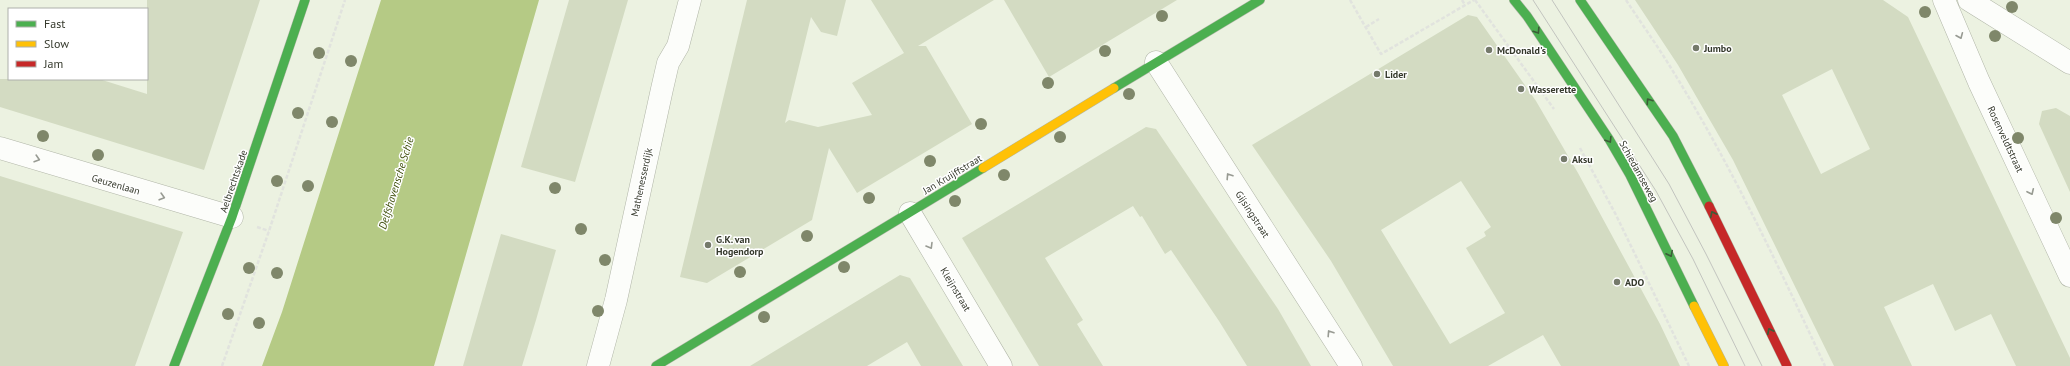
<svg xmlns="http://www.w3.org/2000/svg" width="2070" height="366" font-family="'PT Sans',sans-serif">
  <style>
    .water { fill: #b5ca85 }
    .building { fill: #d3dbc2; fill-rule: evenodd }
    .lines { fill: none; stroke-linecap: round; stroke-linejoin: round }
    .street-casing { stroke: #b1b6a8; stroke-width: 23 }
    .fast-casing { stroke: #b1b6a8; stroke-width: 10 }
    .slow-casing { stroke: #b1b6a8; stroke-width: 10 }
    .jam-casing { stroke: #b1b6a8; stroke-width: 10 }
    .path { stroke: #e1e3de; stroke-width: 2.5; stroke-dasharray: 4 2; stroke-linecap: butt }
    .street { stroke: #fcfdfa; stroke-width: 22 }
    .fast { stroke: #4caf50; stroke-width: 9 }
    .slow { stroke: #ffc107; stroke-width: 9 }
    .jam { stroke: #c62828; stroke-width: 9 }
    .tram { stroke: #c2c4bf; stroke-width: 1 }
    .tree { fill: #7f876a }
    .oneway { stroke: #3c5c37 }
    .oneway2 { stroke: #989b93 }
    .poi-dot { fill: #757a6b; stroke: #fff; stroke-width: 1.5 }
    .labels { text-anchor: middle; stroke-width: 3; stroke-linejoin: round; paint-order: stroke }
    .poi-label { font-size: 10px; font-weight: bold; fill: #35392c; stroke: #fff; text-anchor: start }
    .street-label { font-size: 10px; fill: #35392c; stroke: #fff }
    .water-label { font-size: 11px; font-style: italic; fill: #3e4e0a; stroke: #fff }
  </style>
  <rect width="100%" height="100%" fill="#ecf2e1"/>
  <path class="water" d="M381,0H539L434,366H262L282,312Z"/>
  <path class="building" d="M147,0H260L204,170L0,107V79H99L147,94Z
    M569,0H628L575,182L521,167Z
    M747,0H846L837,36L821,32L811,17L785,123L789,120L818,127L872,115L852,83L904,53L871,0H994L918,46H926L972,124L857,193L829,148L812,220L707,283L680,277Z
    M1004,0H1177L1049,77Z
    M1635,0H1883L1908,17L2070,358V366H2016L1991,314L1955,331L1933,284L1884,307L1912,366H1834L1733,160L1678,65ZM1832,69L1870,149L1821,174L1782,95Z
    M1468,15L1477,17L1536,101L1578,173L1660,324L1680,366H1561L1543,335L1488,366H1393L1331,261L1252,145ZM1461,181L1491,227L1484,232L1486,236L1466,248L1505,313L1450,344L1381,230Z
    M2056,108L2070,116V192L2039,124L2042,111Z
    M1146,127L1156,129L1278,309L1311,366H1247L1219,321L1171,250L1165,254L1142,216L1140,217L1133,206L1045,258L1083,320L1077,324L1103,366H1039L962,238Z
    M0,176L183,232L135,366H0Z
    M501,234L556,250L536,320L522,366H463Z
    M900,275L910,278L963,366H921L907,342L867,366H750Z"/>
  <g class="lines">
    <defs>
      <path id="street" d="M1944,0L1979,82L2070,276
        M1969,0L2070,63
        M1156,62L1351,366
        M0,148L232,217
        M910,213L1001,366
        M598,366L616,300L662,89L668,63L678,46L690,0"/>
      <path id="fast" d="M1514,0L1527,16L1609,139L1630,175L1694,306
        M1580,0L1673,136L1709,206
        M1114,88L1260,0
        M174,366L232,217L305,0
        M656,366L983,168"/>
      <path id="slow" d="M983,168L1114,88
        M1694,306L1724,366"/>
      <path id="jam" d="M1709,206L1787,366"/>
    </defs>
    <use href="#street" class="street-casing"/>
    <use href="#fast" class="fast-casing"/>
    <use href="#slow" class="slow-casing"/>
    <use href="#jam" class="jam-casing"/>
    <path class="path" d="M1350,0L1381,54L1474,0
      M1462,0L1465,5
      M1475,0L1554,109
      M1626,0C1641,23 1657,45 1671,68C1730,163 1778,265 1825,366
      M1366,27L1379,19
      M1580,148L1616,215L1689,366
      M257,227L269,231
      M222,366L269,231L345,0"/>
    <use href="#street" class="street"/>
    <use href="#fast" class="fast"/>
    <use href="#slow" class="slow"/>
    <use href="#jam" class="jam"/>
    <path class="tram" d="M1533,0L1656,191L1693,259L1745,366
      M1552,0L1669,184L1706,254L1762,366"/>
  </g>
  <g class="tree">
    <circle cx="2012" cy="7" r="6"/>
    <circle cx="1925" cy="12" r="6"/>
    <circle cx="1162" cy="16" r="6"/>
    <circle cx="1995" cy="36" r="6"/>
    <circle cx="1105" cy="51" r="6"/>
    <circle cx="319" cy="53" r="6"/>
    <circle cx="351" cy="61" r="6"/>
    <circle cx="1048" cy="83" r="6"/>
    <circle cx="1129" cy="94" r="6"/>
    <circle cx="298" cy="113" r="6"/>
    <circle cx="332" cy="122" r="6"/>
    <circle cx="981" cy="124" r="6"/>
    <circle cx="43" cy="136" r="6"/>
    <circle cx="1060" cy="137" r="6"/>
    <circle cx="2018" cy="138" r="6"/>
    <circle cx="98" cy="155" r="6"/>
    <circle cx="930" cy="161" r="6"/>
    <circle cx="1004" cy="175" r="6"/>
    <circle cx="277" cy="181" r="6"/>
    <circle cx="308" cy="186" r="6"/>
    <circle cx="555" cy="188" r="6"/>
    <circle cx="869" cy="198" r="6"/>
    <circle cx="955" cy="201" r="6"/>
    <circle cx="2056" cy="218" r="6"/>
    <circle cx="581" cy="229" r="6"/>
    <circle cx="807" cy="236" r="6"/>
    <circle cx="605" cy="260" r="6"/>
    <circle cx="844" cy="267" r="6"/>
    <circle cx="249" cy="268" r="6"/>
    <circle cx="740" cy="272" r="6"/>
    <circle cx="277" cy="273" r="6"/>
    <circle cx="598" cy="311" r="6"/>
    <circle cx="228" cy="314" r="6"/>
    <circle cx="764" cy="317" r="6"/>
    <circle cx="259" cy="323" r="6"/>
  </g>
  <defs><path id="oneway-chevron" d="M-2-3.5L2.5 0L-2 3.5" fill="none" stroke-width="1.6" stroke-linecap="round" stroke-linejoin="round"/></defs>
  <g class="oneway">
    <use href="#oneway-chevron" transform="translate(1537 31) rotate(57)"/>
    <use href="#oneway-chevron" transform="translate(1649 101) rotate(-124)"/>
    <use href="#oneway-chevron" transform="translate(1609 140) rotate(58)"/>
    <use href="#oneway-chevron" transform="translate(1713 214) rotate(-116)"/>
    <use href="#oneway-chevron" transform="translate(1670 254) rotate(63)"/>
    <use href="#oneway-chevron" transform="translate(1770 331) rotate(-116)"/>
  </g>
  <g class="oneway2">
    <use href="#oneway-chevron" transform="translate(1960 36) rotate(67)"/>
    <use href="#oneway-chevron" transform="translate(37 159) rotate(17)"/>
    <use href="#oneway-chevron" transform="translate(1229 176) rotate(-123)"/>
    <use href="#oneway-chevron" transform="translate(2031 192) rotate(65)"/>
    <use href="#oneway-chevron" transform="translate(162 197) rotate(16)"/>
    <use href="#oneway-chevron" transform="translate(930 246) rotate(59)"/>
    <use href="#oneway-chevron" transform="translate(1330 333) rotate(-123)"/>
  </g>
  <g class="poi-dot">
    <circle cx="1696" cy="48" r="4"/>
    <circle cx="1489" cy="50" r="4"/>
    <circle cx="1377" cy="74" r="4"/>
    <circle cx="1521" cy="89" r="4"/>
    <circle cx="1564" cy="159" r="4"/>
    <circle cx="708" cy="245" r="4"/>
    <circle cx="1617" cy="282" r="4"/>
  </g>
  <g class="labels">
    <g class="poi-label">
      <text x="1704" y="52">Jumbo</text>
      <text x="1497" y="54">McDonald's</text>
      <text x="1385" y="78">Lider</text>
      <text x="1529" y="93">Wasserette</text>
      <text x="1572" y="163">Aksu</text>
      <text x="716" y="243">G.K. van<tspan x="716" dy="12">Hogendorp</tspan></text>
      <text x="1625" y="286">ADO</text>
    </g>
    <g class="street-label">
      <text transform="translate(2006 139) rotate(65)" y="4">Rosenveldtstraat</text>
      <text transform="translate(1639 171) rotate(61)" y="4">Schiedamseweg</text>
      <text transform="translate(952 174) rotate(-31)" y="4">Jan Kruijffstraat</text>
      <text transform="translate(233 181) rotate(-71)" y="4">Aelbrechtskade</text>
      <text transform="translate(641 182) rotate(-78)" y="4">Mathenesserdijk</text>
      <text transform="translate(116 184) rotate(16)" y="4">Geuzenlaan</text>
      <text transform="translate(1253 214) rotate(57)" y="4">Gijsingstraat</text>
      <text transform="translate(956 289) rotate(59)" y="4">Kleijnstraat</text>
    </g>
    <g class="water-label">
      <text transform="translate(396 183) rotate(-73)" y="4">Delfshavensche Schie</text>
    </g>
  </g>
  <rect x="8" y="8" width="140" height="72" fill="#ffffff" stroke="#aeb0ab"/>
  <rect x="16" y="21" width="20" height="6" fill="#4caf50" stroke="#aeb0ab"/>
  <text x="44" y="28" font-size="12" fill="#35392c">Fast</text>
  <rect x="16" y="41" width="20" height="6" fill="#ffc107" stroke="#aeb0ab"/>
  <text x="44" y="48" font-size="12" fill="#35392c">Slow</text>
  <rect x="16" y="61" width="20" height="6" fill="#c62828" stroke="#aeb0ab"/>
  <text x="44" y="68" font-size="12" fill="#35392c">Jam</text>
</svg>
